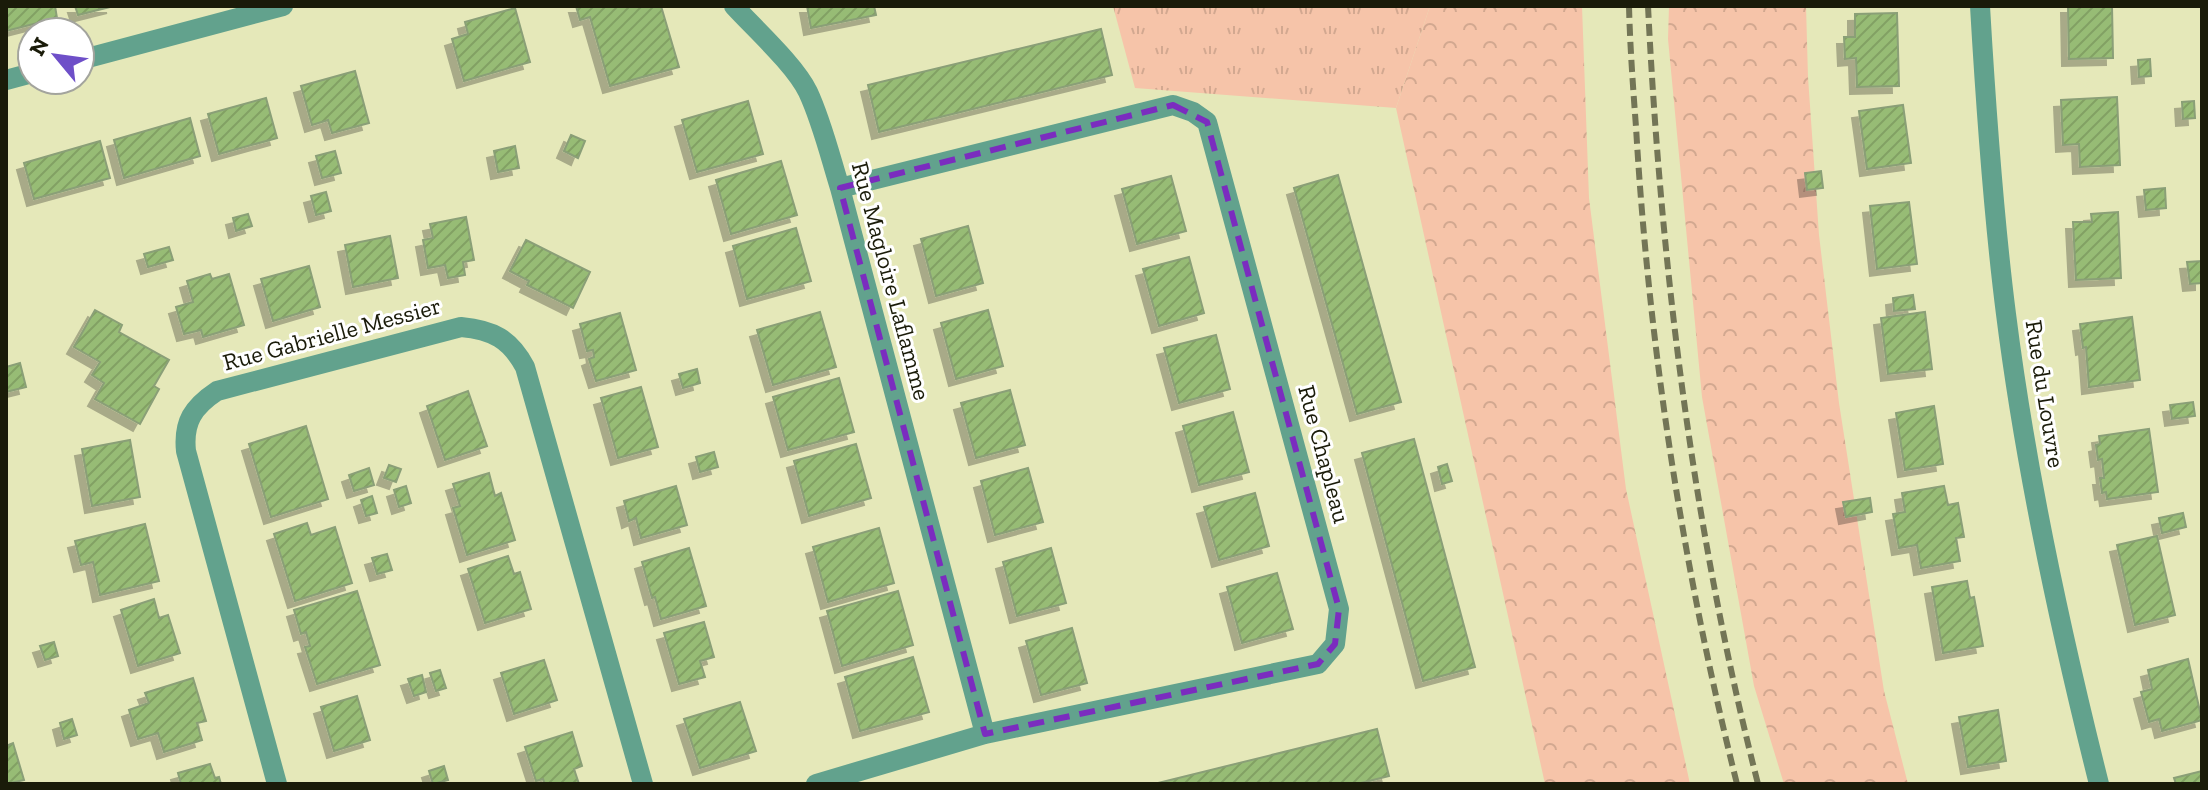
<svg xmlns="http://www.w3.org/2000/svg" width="2208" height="790" font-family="'Zilla Slab',serif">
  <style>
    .forest { fill: url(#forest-crowns) }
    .park { fill: url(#park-tufts) }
    .building { fill: url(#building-hatch); stroke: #8a9f77; stroke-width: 2; filter: url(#shadow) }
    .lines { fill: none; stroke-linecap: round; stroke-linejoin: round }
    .minor { stroke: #62a28d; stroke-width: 20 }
    .rail { stroke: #737556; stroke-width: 6; stroke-dasharray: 12 6; stroke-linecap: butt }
    .marked { fill: none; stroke: #7b2cbf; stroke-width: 6; stroke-dasharray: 16 10; stroke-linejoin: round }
    .labels { text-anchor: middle; stroke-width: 6; stroke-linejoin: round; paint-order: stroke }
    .street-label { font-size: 24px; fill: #1a1b09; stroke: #fff }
  </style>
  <defs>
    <pattern id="forest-crowns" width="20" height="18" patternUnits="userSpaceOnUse" patternTransform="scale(2)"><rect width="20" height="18" fill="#f6c4a9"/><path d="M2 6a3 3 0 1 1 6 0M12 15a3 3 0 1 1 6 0" fill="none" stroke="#d2a890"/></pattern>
    <pattern id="park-tufts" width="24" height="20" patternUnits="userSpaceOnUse" patternTransform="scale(2)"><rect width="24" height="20" fill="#f6c4a9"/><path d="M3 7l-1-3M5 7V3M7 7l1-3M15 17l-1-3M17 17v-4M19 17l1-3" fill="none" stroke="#d2a890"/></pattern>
    <pattern id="building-hatch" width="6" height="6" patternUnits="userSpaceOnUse" patternTransform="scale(2)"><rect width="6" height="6" fill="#97bc75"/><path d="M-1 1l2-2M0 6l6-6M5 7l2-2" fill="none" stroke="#82a164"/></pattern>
    <filter id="shadow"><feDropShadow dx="-7" dy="7" stdDeviation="0" flood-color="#0004"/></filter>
  </defs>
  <rect width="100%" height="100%" fill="#e5e8b9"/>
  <path class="forest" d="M1430,6H1582L1589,198L1626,489L1690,784H1545L1396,108Z
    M1669,6H1806L1808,77L1819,235L1839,403L1884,691L1908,784H1784L1754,686L1702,397L1668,39Z"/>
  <path class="park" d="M1113,6H1430L1396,108L1135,88Z"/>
  <path class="building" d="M6,6H55L57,18L6,31Z
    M75,6H114L78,15Z
    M576,6H661L679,67L610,86L590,17L580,20Z
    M807,6H874L876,15L811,28Z
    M2068,6H2112L2113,58L2069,59Z
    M515,8L530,62L464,81L452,39L468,34L465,22Z
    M1897,13L1899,86L1857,87L1856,58L1845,59L1844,37H1855V14Z
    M1101,29L1112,75L879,132L868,85Z
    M2150,59L2151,76L2139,77L2138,60Z
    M355,71L369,123L332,133L328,120L312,125L301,86Z
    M2117,97L2120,165L2080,167L2079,144L2063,145L2061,100Z
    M266,98L277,138L219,154L208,114Z
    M748,101L763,154L697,172L682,120Z
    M2194,101L2195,118L2183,119L2182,102Z
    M1903,105L1911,163L1867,169L1859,111Z
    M190,118L200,156L124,178L114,140Z
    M571,135L585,141L578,158L564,151Z
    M100,141L110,178L34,199L24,163Z
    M515,146L519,168L498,172L494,151Z
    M335,151L341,173L322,178L316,156Z
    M781,161L797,215L731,234L716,180Z
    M1821,171L1823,188L1807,190L1805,173Z
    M1338,175L1401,402L1357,414L1294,188Z
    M1171,176L1186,231L1137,244L1122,189Z
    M2165,188L2166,208L2146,210L2144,190Z
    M326,192L331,211L316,215L311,196Z
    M1909,202L1917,264L1877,269L1870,206Z
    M2118,212L2121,278L2076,280L2073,222H2092L2091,214Z
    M248,214L252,226L236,231L233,218Z
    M466,217L474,260L463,262L465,275L448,278L445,265L428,268L423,240L433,238L430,224Z
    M968,226L983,283L936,296L921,239Z
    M796,228L811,281L747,299L733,246Z
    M390,236L398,278L353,287L345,245Z
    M526,240L590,272L573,308L527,285L529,281L510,271Z
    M169,247L173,260L148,267L144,254Z
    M1189,257L1204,313L1159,326L1143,269Z
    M2202,261V283L2190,284L2187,262Z
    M309,266L320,307L273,321L261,279Z
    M210,274L212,279L229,274L244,325L203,337L201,330L184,334L176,307L193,302L187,281Z
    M1913,295L1915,309L1894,311L1893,298Z
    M95,310L122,325L119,332L169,360L154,386L159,389L140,424L95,399L104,383L92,375L100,362L74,347Z
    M988,310L1003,366L956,379L941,323Z
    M820,312L836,367L773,385L757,330Z
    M1925,312L1932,369L1888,374L1881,318Z
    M620,313L636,370L596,381L589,359L594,357L593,350L587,351L580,324Z
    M2132,317L2140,380L2089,387L2086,347L2083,348L2080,324Z
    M1216,335L1230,389L1179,403L1164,348Z
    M20,363L26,387L6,392V367Z
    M697,369L700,383L683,388L679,374Z
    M839,378L854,432L788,450L773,397Z
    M641,387L658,447L618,458L601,398Z
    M1010,390L1025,445L976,458L961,403Z
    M468,391L487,446L445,460L427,406Z
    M2193,402L2195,416L2172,419L2170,405Z
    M1934,406L1943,464L1905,470L1896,413Z
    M1233,412L1249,472L1199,485L1183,426Z
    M306,426L328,499L271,517L249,444Z
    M2149,429L2158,492L2107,499L2106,492L2102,493L2100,478H2104L2102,459L2098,460L2096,445L2100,444L2099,436Z
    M1414,439L1475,667L1423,681L1362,453Z
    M130,440L140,497L92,506L82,449Z
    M856,444L871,498L809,516L794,461Z
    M714,452L718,467L700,472L696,457Z
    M1447,464L1452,481L1442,484L1438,467Z
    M389,465L401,469L396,482L384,478Z
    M369,468L374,485L354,491L349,475Z
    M1028,468L1043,522L995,535L981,481Z
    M489,473L495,496L501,493L515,540L467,555L453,508L460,506L453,484Z
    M406,486L411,503L399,507L394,490Z
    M676,486L687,525L641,538L636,518L629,521L624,501Z
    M1944,486L1948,505L1958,503L1964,537L1956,538L1960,561L1921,568L1917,545L1899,548L1893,514L1905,512L1902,493Z
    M1255,493L1269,546L1219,560L1204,507Z
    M372,496L377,513L366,516L361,500Z
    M1870,498L1872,512L1846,517L1843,502Z
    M2183,513L2186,527L2162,533L2159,518Z
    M307,523L311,535L335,527L352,583L295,601L274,534Z
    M145,524L159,581L100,595L93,562L81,565L75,541Z
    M879,528L894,583L828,602L813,547Z
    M2157,536L2175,615L2135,625L2117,545Z
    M689,548L706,606L661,619L655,597L652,598L642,562Z
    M1051,548L1066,603L1017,616L1003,562Z
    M387,554L392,570L377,574L372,558Z
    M508,556L514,574L520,572L531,609L485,623L468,569Z
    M1277,573L1293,629L1242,643L1227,587Z
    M1967,581L1970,598L1974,597L1983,646L1943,653L1932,587Z
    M357,591L380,665L317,684L305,647L310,646L306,632L301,634L294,610Z
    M898,591L913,645L842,666L827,611Z
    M154,599L159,618L168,615L180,653L138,666L121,610Z
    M704,622L714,657L700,661L705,677L679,684L664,633Z
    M1072,628L1087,683L1041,695L1026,641Z
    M54,642L58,656L45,660L40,646Z
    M913,657L929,712L860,731L845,677Z
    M2188,659L2202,720L2162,731L2159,719L2149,722L2141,692L2152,689L2148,670Z
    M544,660L557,700L514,714L501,673Z
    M440,670L446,688L436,691L430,673Z
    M422,675L426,692L414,696L408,679Z
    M193,678L206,721L197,723L202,740L164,752L158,733L138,739L129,710L149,703L145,693Z
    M357,696L370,740L334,751L321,707Z
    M740,702L756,751L700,768L684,719Z
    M1998,710L2006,761L1968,767L1959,717Z
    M72,719L77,735L64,739L60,723Z
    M1377,729L1389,776L1357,784H1154Z
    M572,732L582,766L574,769L579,784H545L543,779L536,781L525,747Z
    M13,743L24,780L6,784V746Z
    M210,764L215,778L219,777L221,784H181L178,773Z
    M444,766L448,780L433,784L429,771Z
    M2202,771V784H2176L2174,778Z"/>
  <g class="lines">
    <path class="minor" d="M734,6C755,29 795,65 808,92C822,122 830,156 840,188L985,734
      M1980,6C1986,109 1993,212 2006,314C2026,473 2060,629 2099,784
      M80,60L283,6
      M6,80L32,73
      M277,784L186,451C183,422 193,407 217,391L461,327C493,330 510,339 525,367L643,784
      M816,784L985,734L1318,664L1335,644L1339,609L1207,122L1193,112L1173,105L840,188"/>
    <path class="rail" d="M1629,6C1630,46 1633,87 1636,127C1649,348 1683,569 1737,784
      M1648,6C1661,267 1693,530 1758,784"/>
  </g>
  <path class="marked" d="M1173,105L1207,122L1339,609L1335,644L1318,664L985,734L840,188Z"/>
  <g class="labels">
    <g class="street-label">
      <text transform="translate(891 281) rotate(75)" y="8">Rue Magloire Laflamme</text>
      <text transform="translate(332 334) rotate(-15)" y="8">Rue Gabrielle Messier</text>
      <text transform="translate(2045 394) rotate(81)" y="8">Rue du Louvre</text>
      <text transform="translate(1324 454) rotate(75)" y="8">Rue Chapleau</text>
    </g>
  </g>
  <rect width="2208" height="790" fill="none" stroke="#1a1b09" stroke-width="16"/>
  <g transform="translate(56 56) rotate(299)"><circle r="38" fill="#ffffff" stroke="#a3a49d" stroke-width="2"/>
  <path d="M0-6L14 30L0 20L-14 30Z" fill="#6e4fc8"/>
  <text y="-12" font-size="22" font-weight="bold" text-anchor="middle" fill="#1a1b09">N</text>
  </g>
</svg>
